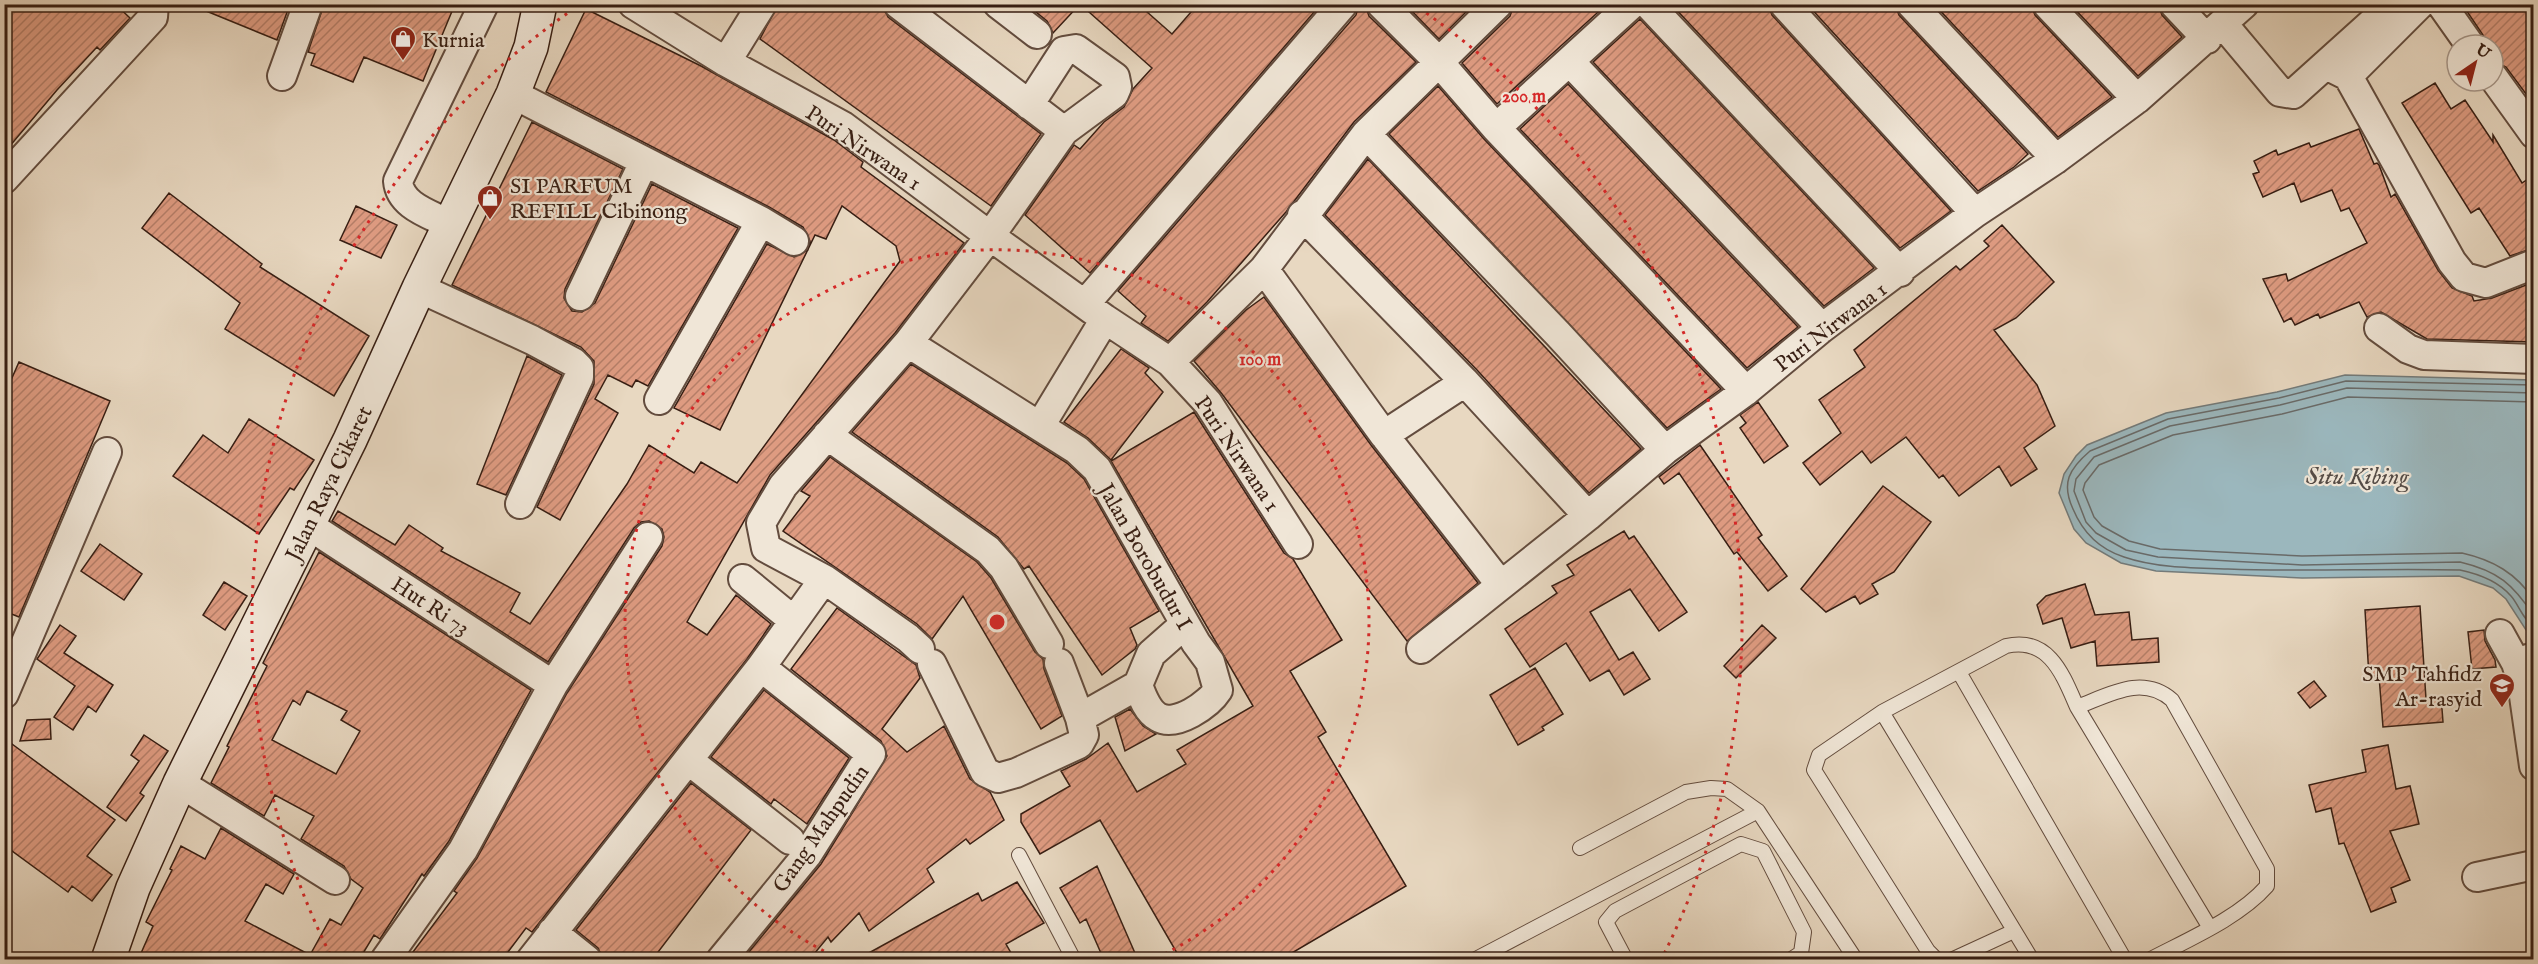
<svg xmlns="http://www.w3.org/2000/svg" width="2538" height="964" font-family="'IM FELL English',serif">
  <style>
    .water { fill: #9bb7bd; stroke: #737a79; stroke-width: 1.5 }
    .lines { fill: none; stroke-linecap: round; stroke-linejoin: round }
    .shore { stroke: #696a68; stroke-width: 1.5 }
    .building { fill: url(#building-hatch); stroke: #371e13; stroke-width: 1.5; fill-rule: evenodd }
    .lane-casing { stroke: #634c3e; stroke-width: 16 }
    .street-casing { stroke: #634c3e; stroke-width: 32 }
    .secondary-casing { stroke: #371e13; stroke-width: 36 }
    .lane { stroke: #f0e6d7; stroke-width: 14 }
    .street { stroke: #f0e6d7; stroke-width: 28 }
    .secondary { stroke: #f0e6d7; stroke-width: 33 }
    .ring { fill: none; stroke: #d62828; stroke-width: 3; stroke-dasharray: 3 6 }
    .labels { text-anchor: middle; stroke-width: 4.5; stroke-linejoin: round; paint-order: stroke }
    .poi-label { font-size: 22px; fill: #371e13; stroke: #f0e6d7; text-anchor: start }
    .street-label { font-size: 22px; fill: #371e13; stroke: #f0e6d7 }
    .water-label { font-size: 24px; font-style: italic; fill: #554c46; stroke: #f0e6d7 }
    .centre { fill: #d62828; stroke: #f0e6d7; stroke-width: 3 }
    .ring-label { font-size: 18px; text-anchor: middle; font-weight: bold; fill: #d62828; stroke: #f0e6d7; stroke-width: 4.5; stroke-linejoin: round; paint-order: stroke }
  </style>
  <defs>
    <pattern id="building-hatch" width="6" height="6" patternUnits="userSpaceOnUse" patternTransform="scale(1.5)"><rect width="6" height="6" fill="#de9b81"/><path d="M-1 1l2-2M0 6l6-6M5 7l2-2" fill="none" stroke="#b57e68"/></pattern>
  </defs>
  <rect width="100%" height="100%" fill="#e8d8c1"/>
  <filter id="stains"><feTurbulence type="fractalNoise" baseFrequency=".00333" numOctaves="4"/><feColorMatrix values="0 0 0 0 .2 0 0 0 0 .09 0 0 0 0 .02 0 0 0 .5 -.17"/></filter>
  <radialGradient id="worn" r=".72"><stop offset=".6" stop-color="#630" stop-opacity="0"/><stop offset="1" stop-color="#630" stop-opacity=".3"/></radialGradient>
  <path class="water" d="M2345,375L2533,380V633L2526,630L2506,599L2493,588L2459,576L2302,578L2156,571L2121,563L2086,543L2074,529L2059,493L2064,474L2076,456L2087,445L2166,413L2277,392Z"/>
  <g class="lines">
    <path class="shore" d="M2534,385L2346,381L2279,398L2168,419L2090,451C2069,469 2061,483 2073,509C2083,533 2099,549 2124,557C2156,568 2194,568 2228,569C2305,572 2383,568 2460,570C2479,574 2498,581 2511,596C2519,605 2523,620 2534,626
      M2534,393L2347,388L2280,405L2170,426L2094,457L2076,479L2074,491L2086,522L2096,533L2126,550L2158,557L2302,565L2460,562C2498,571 2513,584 2534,616
      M2534,402L2348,397L2282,414L2173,435L2099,465L2085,483L2083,490L2094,517L2102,526L2129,541L2160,549L2302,556L2462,553C2493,560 2516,573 2534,600"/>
  </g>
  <path class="building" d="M4,4H115L130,18L100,50L97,47L57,90L4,153Z
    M189,4H290L277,40Z
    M324,4H455L423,81L364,57L353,82L311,65L315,54L308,52Z
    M778,4H882L888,17L1041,134L991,206L760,39Z
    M1026,4H1080L1053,33L1047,21Z
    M1080,4H1138L1172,34L1198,4H1321L1090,273L1025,215L1074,145L1080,149L1104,122L1124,107L1133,89L1152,68Z
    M1359,4H1365L1369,16L1416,62L1354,122L1286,212L1207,302L1168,341L1141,323L1146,316L1118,291L1356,15Z
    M1405,4H1474L1439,39Z
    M1514,4H1607L1497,104L1462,63L1510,16Z
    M1671,4H1768L1772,15L1951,211L1900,248Z
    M1807,4H1895L1899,15L2028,154L2014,167L1978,191Z
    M1934,4H2031L2035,15L2112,97L2058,137Z
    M2070,4H2158L2162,15L2182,37L2138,76Z
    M2462,4H2534V94L2529,98L2506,67L2493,61V45H2486L2483,35Z
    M586,9L701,66L834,140L863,162L861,167L964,243L895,333L770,475L687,622L707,635L736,595L771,624L747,659L532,932L526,928L502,960H407L457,893L454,891L477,858L567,693L662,546L664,537L662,529L649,521L641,522L634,528L548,662L332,521L338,511L395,545L409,525L443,548L441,551L520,593L510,612L530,624L627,484L649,445L694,473L701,462L737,483L900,261L896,246L842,206L826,239L815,235L720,430L674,408L767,244L794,257L808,250L810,241L803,227L769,207L546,92Z
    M1640,19L1874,268L1824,306L1593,62Z
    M2435,83L2451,109L2465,100L2493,142V135L2522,183L2534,175V248L2510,256L2479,208L2471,213L2402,103Z
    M1568,84L1798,327L1747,368L1520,129Z
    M1438,86L1484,139L1721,389L1667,428L1389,134Z
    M532,122L623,169L565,289L564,298L572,311L582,312L595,303L652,184L738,228L648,386L636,380L632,387L608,375L595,399L618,413L560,520L537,507L594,384V361L581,347L452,285Z
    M2359,129L2374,164L2377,163L2379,165L2391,197L2395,194L2438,270L2452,288L2472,296L2474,301L2492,298L2534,282V342L2427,339L2381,312L2367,317L2359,302L2320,318L2318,314L2295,325L2291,318L2284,322L2263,279L2286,274L2288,281L2367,243L2349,208L2341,211L2332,190L2301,202L2294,183L2263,197L2253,174L2259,172L2254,161L2276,150L2278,155L2309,143L2311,147Z
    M1368,159L1641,449L1589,493L1477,370L1325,215Z
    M169,193L262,264L260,267L369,336L334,396L225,329L240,303L142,228Z
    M356,206L397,225L381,258L340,240Z
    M2002,225L2054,282L2016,318L1994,330L2037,385L2055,426L2024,448L2037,469L2011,486L1999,466L1959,496L1943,475L1939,478L1906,437L1871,463L1862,451L1820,485L1803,463L1841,433L1819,400L1865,367L1854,350L1956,266L1960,270L1989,246L1984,241Z
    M1264,297L1371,445L1478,583L1407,641L1222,394L1194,361L1246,310Z
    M1121,349L1149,368L1145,373L1163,392L1111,460L1088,438L1064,422Z
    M527,356L562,375L506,495L477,484Z
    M19,362L110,401L19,617L4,611V539L12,521L4,517V396Z
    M911,364L1067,463L1084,479L1159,611L1130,628L1137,645L1135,649L1102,675L1029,566L1024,569L998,537L852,432Z
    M1758,402L1788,446L1764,463L1740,428L1746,423L1740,415Z
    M1194,412L1284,553L1293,559L1342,640L1290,671L1326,732L1318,737L1406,886L1280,960H1181L1100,820L1040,854L1021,822V814L1070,786L1061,771L1086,759L1108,743L1137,792L1186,764L1177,750L1253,706L1111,461Z
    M249,419L314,460L294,490L290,488L259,534L173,476L203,435L228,453Z
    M1700,445L1762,535L1758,538L1787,576L1768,591L1737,552L1734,554L1679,473L1664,484L1659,477Z
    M830,457L977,562L991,578L1035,652L1043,659L1044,669L1062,716L1041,729L963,596L932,639L917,624L783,531L810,496L801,491Z
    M1883,486L1931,522L1894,572L1872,584L1878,594L1860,604L1855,596L1826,612L1801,589Z
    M1624,531L1629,539L1634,536L1687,612L1659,631L1630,589L1590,612L1619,660L1633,652L1650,679L1624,695L1609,670L1590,681L1566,643L1530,667L1505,629L1557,593L1552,586L1574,575L1567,565Z
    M100,544L142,574L124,600L81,571Z
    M319,552L531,690L449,841L424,876L422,874L380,939L374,935L359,960H138L153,926L146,922L172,870L170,869L181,846L205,859L221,828L294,874L283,894L266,884L245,921L310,955L330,919L341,925L363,888L351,879L344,866L301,839L314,816L275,795L264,816L211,783L229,747L227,746L267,666L263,663ZM307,691L347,711L341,720L360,731L336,774L272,740L293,700L300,705Z
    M224,582L247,596L225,630L203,615Z
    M2085,584L2095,615L2129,612L2132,640L2158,638L2159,662L2097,666L2095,641L2071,648L2062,618L2043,624L2037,605L2046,596Z
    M2420,606L2426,699L2441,696L2443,722L2383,727L2379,676L2369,677L2365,610Z
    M837,608L916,665L920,678L882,729L907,752L944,726L970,779L990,792L1004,820L970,844L966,839L927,869L934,882L869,931L859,913L831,942L828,937L809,960H746L744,958L821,864L887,756L881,741L791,669Z
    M60,625L76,636L64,653L113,685L96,712L88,706L73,730L54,717L75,686L37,659Z
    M1762,625L1776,638L1736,678L1724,666Z
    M2484,630L2485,641L2495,660L2496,667L2472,669L2468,632Z
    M1535,668L1563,714L1542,727L1544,730L1518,745L1490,695Z
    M2314,681L2326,696L2310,708L2298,693Z
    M764,690L849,758L807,824L774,799L771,804L711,757Z
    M1130,709L1143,726L1156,734L1125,751L1115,717Z
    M50,719L51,739L20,741L27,720Z
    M144,735L168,751L140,793L144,796L126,821L107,807L139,761L131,755Z
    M12,744L115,820L87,856L112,875L92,901L72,886L68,892L4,845V754Z
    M2388,745L2396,789L2410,786L2419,824L2390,831L2410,880L2391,888L2396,902L2371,912L2344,843L2339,844L2331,808L2316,812L2309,785L2366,772L2362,750Z
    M691,783L751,830L652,960H603L598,948L576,930Z
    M1097,866L1138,960H1104L1086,919L1080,923L1060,888Z
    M1017,882L1044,923L1006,944L1015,960H856L978,893L982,901Z"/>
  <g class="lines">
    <defs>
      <path id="lane" d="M1959,672L2125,960
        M2077,707C2109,695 2142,674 2172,700L2267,869V886C2239,918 2187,940 2149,960
        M1882,712L2032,960
        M1580,848L1686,792L1711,788L1727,789L1758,811L1856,960
        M1019,855L1074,960
        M1474,960L1758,811
        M1626,960L1606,922L1615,911L1741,844L1763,851L1804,932L1801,953L1790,960
        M1937,960L1928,951L1814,770L1819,755L1882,712L2006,646C2049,636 2063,675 2077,707L2210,928
        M1951,960L2014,931"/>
      <path id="street" d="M633,4L726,62L843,126L990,236L1105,319L1170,362L1208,403L1298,544
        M998,4L1037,34
        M1381,4L1438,61L1496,128L1746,391
        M1648,4L1900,272
        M1784,4L1975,213
        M1911,4L2056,159
        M2047,4L2137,99
        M2174,4L2207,39
        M2441,4L2470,45
        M2223,24L2280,92L2293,94L2393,4
        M726,62L762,4
        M1571,63L1822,328
        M2330,67L2348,76L2420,4
        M282,76L308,4
        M2348,76L2452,262L2464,277L2486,283L2534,264
        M2493,77L2534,134
        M513,94L761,221L794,241
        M1029,105L1064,51L1076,49L1115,77L1117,87L1114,94L1064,131
        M1496,128L1632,4
        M1366,134L1558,334L1665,450
        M4,179L153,17L154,4
        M1302,215L1465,382L1588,516
        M449,224C430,214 400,206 398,181L484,4
        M1264,269L1384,435L1500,584
        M419,288L532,340L573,362L579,368V377L520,504
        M580,296L644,162
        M1085,304L1343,4
        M2379,328L2408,349L2424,355L2534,359
        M908,343L1077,450L1097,469L1196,643L1210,662L1218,690C1209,704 1176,728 1158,717C1147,711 1142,696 1138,685
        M1170,362L1264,269L1366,134L1498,4
        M659,400L761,221
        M1040,426L1105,319
        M827,435L988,550L1004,568L1049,644
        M1384,435L1465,382
        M308,525L553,685
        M743,579L793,620
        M824,579L908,638L920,649
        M2500,634L2516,663L2534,657
        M1421,649L1588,516L1665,450L1746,391L1822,328L1975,213L2056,159L2137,99L2244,4
        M2516,663L2522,682L2534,766
        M932,664L985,772L998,778L1016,773L1079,744L1084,735L1080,718L1059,663
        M1138,685L1151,654L1185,624
        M4,694L107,452
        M1080,718L1138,685
        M688,760L790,840
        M180,783L335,880
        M2477,877L2534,865
        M552,932L587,960
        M385,960L463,850L553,685L648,537
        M531,960L761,667L824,579L766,548L761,523L783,486L908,343L990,236L1064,131L898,4
        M721,960L807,855L871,754L761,667"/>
      <path id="secondary" d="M108,960L133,888L180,783L350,440L419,288L513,94L531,47L540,4"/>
    </defs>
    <use href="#lane" class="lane-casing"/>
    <use href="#street" class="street-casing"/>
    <use href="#secondary" class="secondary-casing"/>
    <use href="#lane" class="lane"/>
    <use href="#street" class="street"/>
    <use href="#secondary" class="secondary"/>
  </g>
  <g class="ring">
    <path d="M840 959A372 372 0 1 1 1154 959"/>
    <path d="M330 954A745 745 0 0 1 575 8M1419 8A745 745 0 0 1 1664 954"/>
  </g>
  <defs>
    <symbol id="shop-pin" viewBox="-11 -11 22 30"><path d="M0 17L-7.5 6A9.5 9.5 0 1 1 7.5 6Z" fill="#8f2418" stroke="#f0e6d7"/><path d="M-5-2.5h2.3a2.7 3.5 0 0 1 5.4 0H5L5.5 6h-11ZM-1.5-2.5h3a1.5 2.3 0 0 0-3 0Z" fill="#fff"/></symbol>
    <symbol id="school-pin" viewBox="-11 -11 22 30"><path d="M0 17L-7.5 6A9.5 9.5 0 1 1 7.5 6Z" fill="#8f2418" stroke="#f0e6d7"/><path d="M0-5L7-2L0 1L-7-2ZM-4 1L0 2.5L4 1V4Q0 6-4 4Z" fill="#fff"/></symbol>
  </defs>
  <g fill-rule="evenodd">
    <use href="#shop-pin" x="388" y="24" width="30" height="40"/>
    <use href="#shop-pin" x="475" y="183" width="30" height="40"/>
    <use href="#school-pin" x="2487" y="671" width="30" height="40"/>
  </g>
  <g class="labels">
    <g class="poi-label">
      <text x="422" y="47">Kurnia</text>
      <text x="510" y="193">SI PARFUM<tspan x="510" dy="25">REFILL Cibinong</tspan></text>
      <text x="2482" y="681" text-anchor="end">SMP Tahfidz<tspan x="2482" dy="25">Ar-rasyid</tspan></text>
    </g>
    <g class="street-label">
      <text transform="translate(864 147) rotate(34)" y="8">Puri Nirwana 1</text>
      <text transform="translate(1830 326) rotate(-37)" y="8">Puri Nirwana 1</text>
      <text transform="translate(1238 453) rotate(56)" y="8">Puri Nirwana 1</text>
      <text transform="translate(328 483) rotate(-64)" y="8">Jalan Raya Cikaret</text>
      <text transform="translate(1146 556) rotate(60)" y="8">Jalan Borobudur I</text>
      <text transform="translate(431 605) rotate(33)" y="8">Hut Ri 73</text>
      <text transform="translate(820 828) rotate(-55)" y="8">Gang Mahpudin</text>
    </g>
    <g class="water-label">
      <text x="2357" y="484">Situ Kibing</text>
    </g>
  </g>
  <circle cx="997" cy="622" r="9" class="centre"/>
  <g class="ring-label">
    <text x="1524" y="102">200 m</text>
    <text x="1260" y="365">100 m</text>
  </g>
  <rect width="2538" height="964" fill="none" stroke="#e8d8c1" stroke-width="24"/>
  <rect x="6" y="6" width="2526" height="952" fill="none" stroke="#371e13" stroke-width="3"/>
  <rect x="12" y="12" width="2514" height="940" fill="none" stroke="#371e13" stroke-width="1.5"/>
  <g transform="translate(2475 63) rotate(35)"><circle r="28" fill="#f0e6d7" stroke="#a69689" stroke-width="1.5"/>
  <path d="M0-4.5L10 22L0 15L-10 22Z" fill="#8f2418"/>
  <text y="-9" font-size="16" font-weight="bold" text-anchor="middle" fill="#371e13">U</text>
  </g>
  <rect width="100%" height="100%" filter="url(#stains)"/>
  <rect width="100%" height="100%" fill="url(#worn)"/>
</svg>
